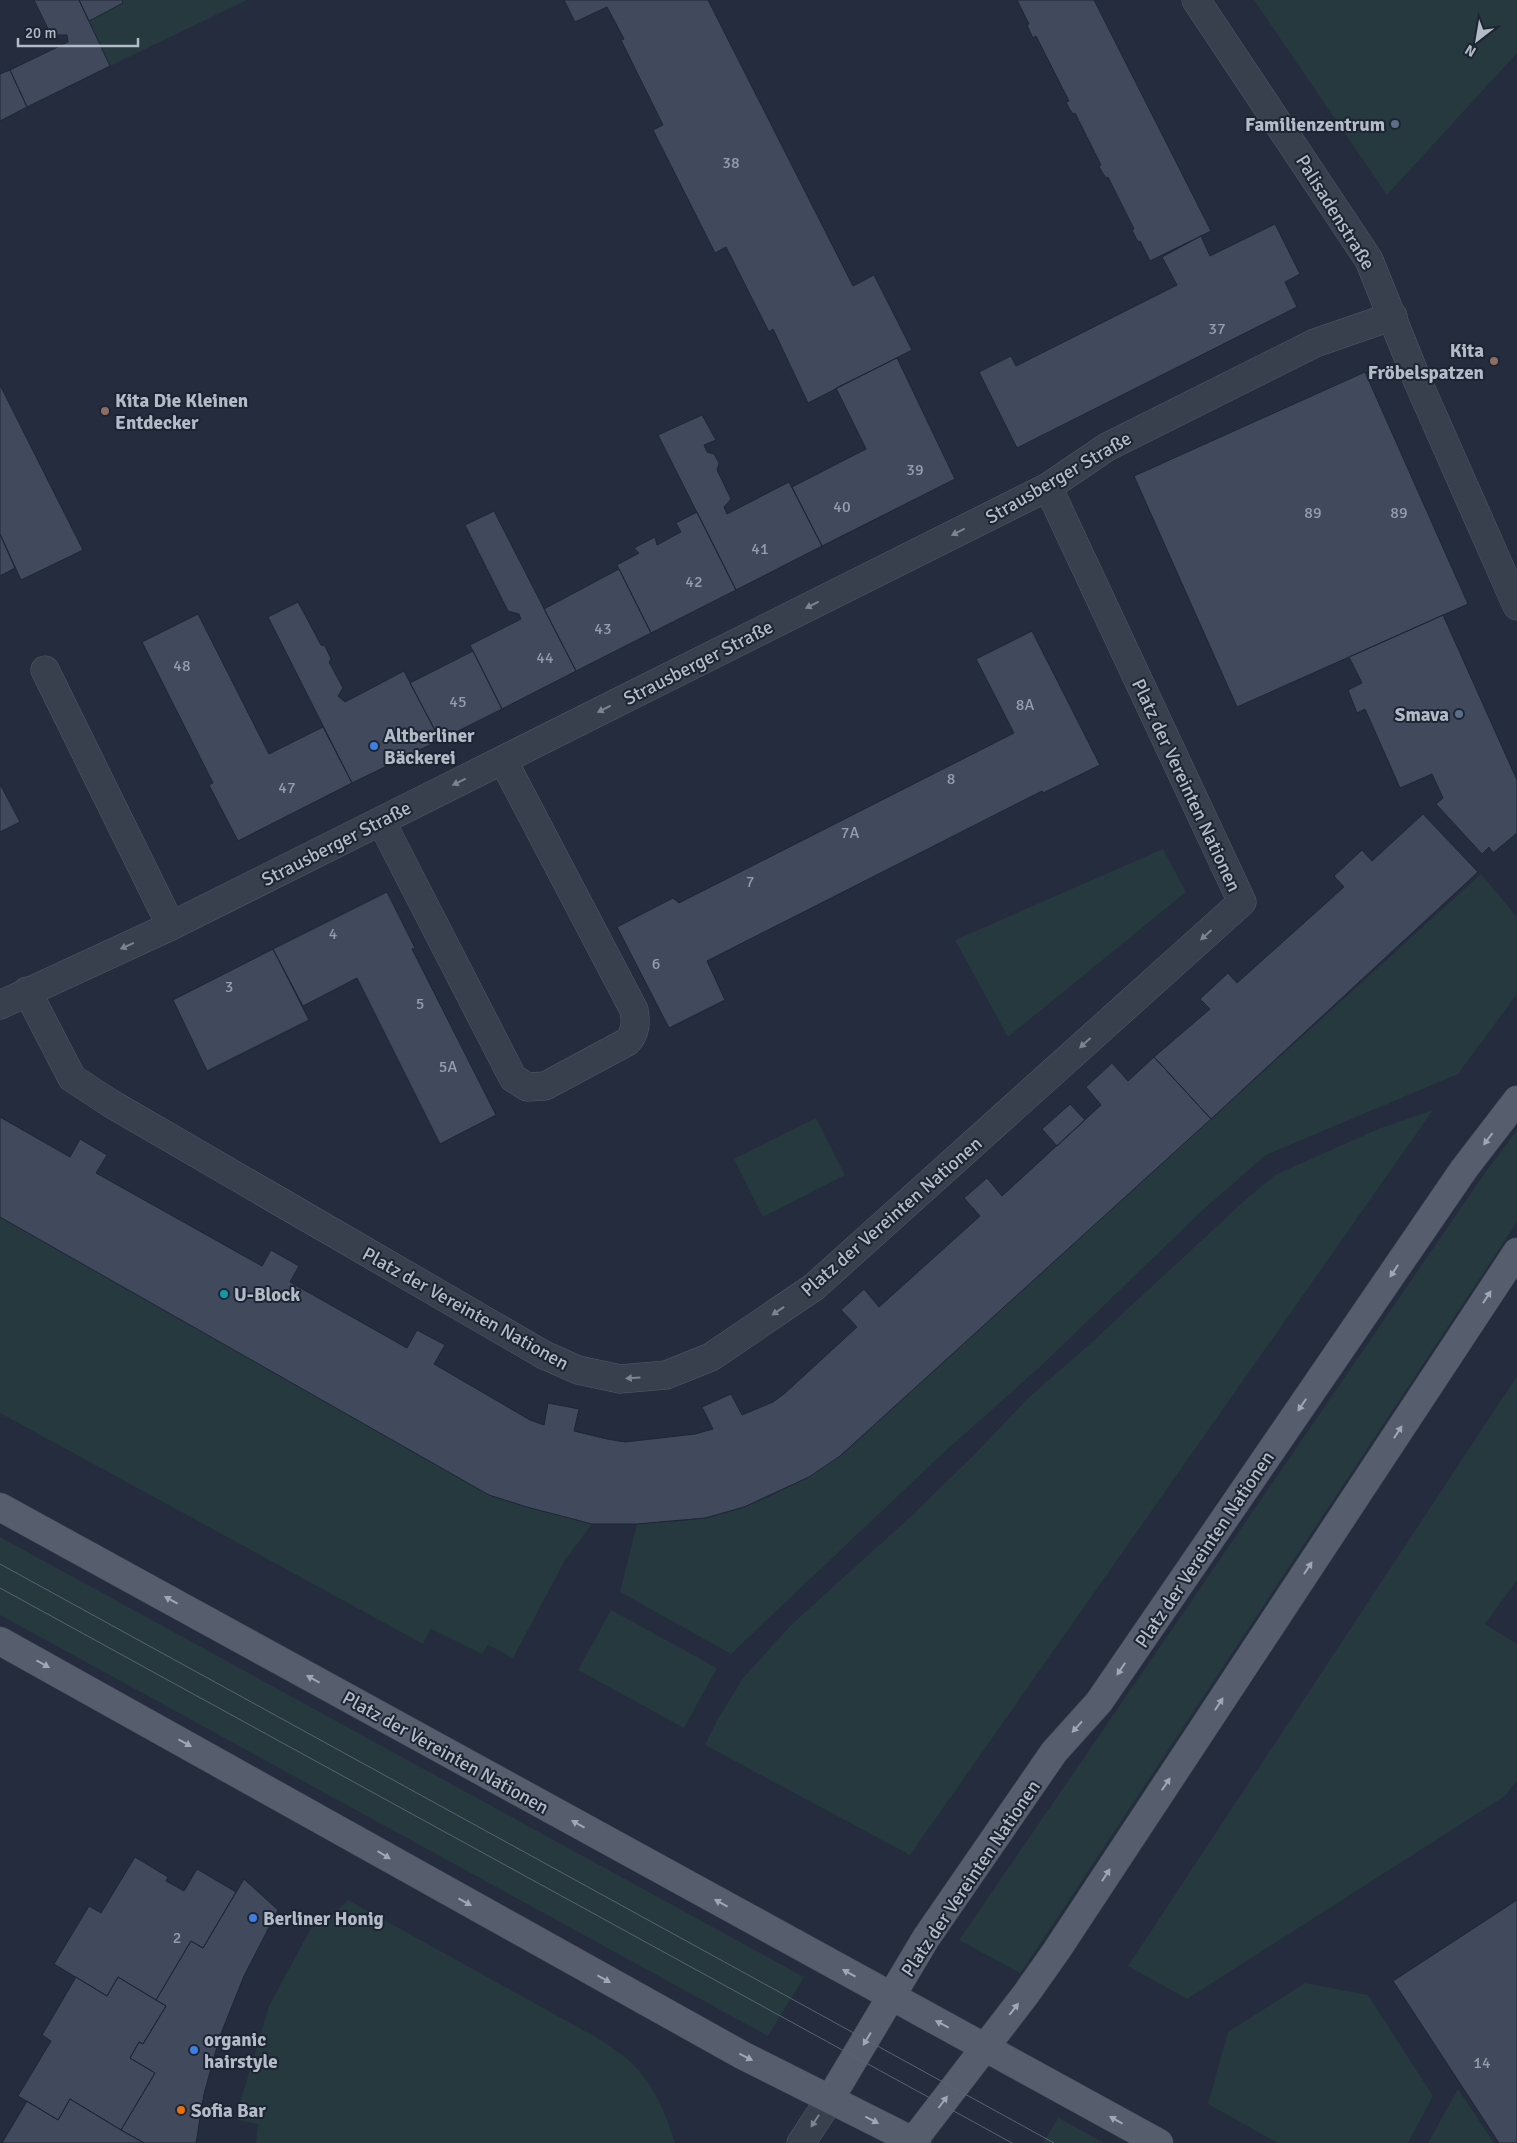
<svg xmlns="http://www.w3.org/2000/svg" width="1517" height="2143" font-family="Signika,sans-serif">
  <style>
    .green { fill: #26393e }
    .building { fill: #404a5c; stroke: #1f2634 }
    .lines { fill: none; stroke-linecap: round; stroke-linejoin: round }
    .minor-casing { stroke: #535a68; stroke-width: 29 }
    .major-casing { stroke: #414856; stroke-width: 29 }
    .minor { stroke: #383f4d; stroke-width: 28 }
    .major { stroke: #565e6d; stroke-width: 28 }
    .tram { stroke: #5a6274; stroke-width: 1 }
    .oneway { fill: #7c8391 }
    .oneway2 { fill: #a0a8b6 }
    .service-dot { fill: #5c6f8a; stroke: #1d2432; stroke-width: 2 }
    .education-dot { fill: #8d6e63; stroke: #1d2432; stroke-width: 2 }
    .shop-dot { fill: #3f7fe0; stroke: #1d2432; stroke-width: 2 }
    .culture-dot { fill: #0f9aa8; stroke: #1d2432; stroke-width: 2 }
    .food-dot { fill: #e8710a; stroke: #1d2432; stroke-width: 2 }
    .labels { text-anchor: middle; stroke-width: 4; stroke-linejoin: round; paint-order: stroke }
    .number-label { font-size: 16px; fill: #969ead }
    .poi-label { font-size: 19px; font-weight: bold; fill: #b3bac8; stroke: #1d2432; text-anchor: start }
    .street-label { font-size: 19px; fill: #b3bac8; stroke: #1d2432 }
  </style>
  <rect width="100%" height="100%" fill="#242c3d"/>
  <path class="green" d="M122,0H247L110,66L89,21L123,3Z
    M1254,0H1517V53L1387,195Z
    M1163,849L1186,892L1008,1037L955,940Z
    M1481,874L1517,917V994L1458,1074L1266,1155L1204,1209L1042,1365L941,1455L731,1654L620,1592L637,1524C659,1522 684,1522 706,1518C754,1508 800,1483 840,1456Z
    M1433,1110L910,1855L705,1745L719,1717L743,1678L791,1625L908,1519L974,1455L1028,1398L1091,1343L1244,1201L1275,1175L1378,1129Z
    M816,1118L845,1175L763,1217L734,1159Z
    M1517,1130V1222L1030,1959L1020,1973L959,1940L1482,1177Z
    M0,1217L489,1495L527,1507L592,1524L565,1560L513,1658L488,1645L482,1654L431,1629L423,1644L0,1413Z
    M1517,1376V1580L1485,1624L1517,1644V1780L1505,1796L1187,1999L1128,1966Z
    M0,1537L804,1977L768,2036L757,2030L0,1615Z
    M611,1610L717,1668L684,1728L578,1670Z
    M348,1900L603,2041C610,2047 617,2051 625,2057C652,2079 665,2111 675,2143H256L258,2124L238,2120L236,2116L269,2006L318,1915L328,1920Z
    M1305,1983L1368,1995L1433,2096L1408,2143H1278L1208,2104L1228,2032Z
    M1458,2089L1494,2143H1428Z
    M1058,2118H1059L1104,2143H1043Z"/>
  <path class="building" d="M34,0H79L110,66L27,107L10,70L68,42L67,35H51Z
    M79,0H122L123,3L89,21Z
    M564,0H708L853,286L874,275L912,350L808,403L773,329L769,332L726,247L715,253L653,130L663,125L621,40L624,39L607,7L575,22Z
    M1017,0H1094L1211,231L1150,261L1140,241L1138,242L1132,230L1134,229L1108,177L1106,178L1102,172L1099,166L1101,165L1075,113L1073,114L1069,108L1066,102L1069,101L1036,36L1033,38L1027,25L1029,24Z
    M10,70L27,107L0,121V74Z
    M1275,224L1300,274L1285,282L1297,307L1017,448L979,372L1011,356L1016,366L1177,285L1162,257L1201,236L1210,256Z
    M897,358L955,479L822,546L792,487L866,449L836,388Z
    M1365,372L1468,604L1237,707L1134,476Z
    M0,385L83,550L21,580L0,534Z
    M702,415L716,440L704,445L707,452L714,454L719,463L717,470L731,499L724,507L727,514L789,482L822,546L736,590L658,435Z
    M494,511L576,671L502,709L470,645L521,619L519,614L508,611L465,525Z
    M697,512L736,590L651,633L617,565L639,553L634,548L655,537L657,545L681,532L676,523Z
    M0,534L15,568L0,576Z
    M619,569L651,633L576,671L544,609Z
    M298,602L321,645L325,646L331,659L329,662L343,688L338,696L345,702L404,671L440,740L352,783L268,617Z
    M198,614L269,754L323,727L352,783L238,841L209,785L213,783L142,642Z
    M1443,615L1517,780V833L1493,853L1489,847L1482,854L1436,804L1443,798L1432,774L1400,788L1365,709L1357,713L1348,690L1362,683L1349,657Z
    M1032,631L1100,765L1043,793L1042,791L707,961L725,1000L669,1028L617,927L673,898L679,903L1014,733L976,659Z
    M473,651L502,709L440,740L410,683Z
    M0,784L20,822L0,832Z
    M1423,814L1478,872L1211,1119L1154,1057L1210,1009L1200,999L1228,973L1237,983L1344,887L1334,876L1362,850L1372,861Z
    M387,892L415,948L412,949L496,1115L440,1144L357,978L303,1006L273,949Z
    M273,949L309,1020L207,1071L173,1000Z
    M1154,1057L1211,1119L840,1456L809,1477L744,1507L705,1518L637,1524H592L527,1507L489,1495L0,1217V1117L70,1157L80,1139L107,1155L96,1173L262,1266L271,1250L299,1266L290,1282L407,1348L417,1330L445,1345L434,1364L530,1420L544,1425L548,1403L579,1409L574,1431L607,1439L625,1442L695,1434L713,1429L702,1407L731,1394L742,1415L773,1402L784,1394L857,1327L841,1310L864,1289L879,1307L980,1216L964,1198L987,1178L1002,1196L1101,1105L1086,1087L1112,1063L1128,1081Z
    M1070,1104L1085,1120L1057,1146L1042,1129Z
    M135,1857L168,1877L166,1881L184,1891L197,1869L236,1892L203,1948L191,1941L156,2000L118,1977L107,1996L54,1964L89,1906L101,1913Z
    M244,1879L278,1910L244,1976L220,2036L204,2094L196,2143H144L121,2130L155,2073L130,2058L139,2042L143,2044L166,2006L156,2000L191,1941L203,1948Z
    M1517,1900V2143H1499L1393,1981Z
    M76,1977L107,1996L118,1977L166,2006L143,2044L139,2042L130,2058L155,2073L121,2130L70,2099L58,2120L18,2096L51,2041L42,2035Z
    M70,2099L121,2130L144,2143H2L27,2101L58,2120Z"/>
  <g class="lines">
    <defs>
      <path id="minor" d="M1196,0L1369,260L1418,382L1517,606
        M45,670L171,926
        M381,821L513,1078L527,1087L545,1086L627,1042C636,1033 636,1022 634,1010L503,760
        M27,991L72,1078L110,1103L544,1355L578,1370L620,1379L666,1375L711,1357L814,1287L1242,902L1048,487
        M0,1005L171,926L1014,504L1048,487L1107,447L1315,343L1393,316
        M801,2143L830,2099"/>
      <path id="major" d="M0,1507L1159,2143
        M0,1641L742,2055L917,2143
        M830,2099L926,1938L1054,1752L1099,1702L1464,1169L1517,1100
        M913,2141L1026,1994L1057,1950L1517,1252"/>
    </defs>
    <use href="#minor" class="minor-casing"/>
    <use href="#major" class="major-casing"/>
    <use href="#minor" class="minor"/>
    <use href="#major" class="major"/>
    <path class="tram" d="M0,1564L1054,2143
      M0,1588L1012,2143"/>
  </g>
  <defs><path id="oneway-solid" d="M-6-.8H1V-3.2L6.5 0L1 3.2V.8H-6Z" transform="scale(1.25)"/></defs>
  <g class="oneway">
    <use href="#oneway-solid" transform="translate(958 532) rotate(153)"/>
    <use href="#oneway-solid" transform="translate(812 605) rotate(153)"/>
    <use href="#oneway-solid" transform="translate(604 709) rotate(153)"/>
    <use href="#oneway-solid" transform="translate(459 782) rotate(154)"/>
    <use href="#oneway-solid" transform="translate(1206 935) rotate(138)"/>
    <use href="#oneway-solid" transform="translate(127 946) rotate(156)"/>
    <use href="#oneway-solid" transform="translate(1085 1043) rotate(138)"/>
    <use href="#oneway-solid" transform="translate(778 1311) rotate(146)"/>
    <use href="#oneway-solid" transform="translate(633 1378) rotate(176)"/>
    <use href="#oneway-solid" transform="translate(815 2121) rotate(123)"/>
  </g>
  <g class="oneway2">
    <use href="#oneway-solid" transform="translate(1488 1139) rotate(127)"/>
    <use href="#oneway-solid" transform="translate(1394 1271) rotate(124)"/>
    <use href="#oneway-solid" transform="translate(1487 1297) rotate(-57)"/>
    <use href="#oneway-solid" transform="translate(1302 1405) rotate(124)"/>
    <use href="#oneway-solid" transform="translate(1398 1432) rotate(-57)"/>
    <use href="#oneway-solid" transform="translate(1308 1568) rotate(-57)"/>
    <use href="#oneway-solid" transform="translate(171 1600) rotate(-151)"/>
    <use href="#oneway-solid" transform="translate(43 1664) rotate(29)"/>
    <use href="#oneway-solid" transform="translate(1121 1669) rotate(124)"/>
    <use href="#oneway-solid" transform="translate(313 1679) rotate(-151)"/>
    <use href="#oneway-solid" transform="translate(1219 1704) rotate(-57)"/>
    <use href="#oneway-solid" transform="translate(1077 1727) rotate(132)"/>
    <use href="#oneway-solid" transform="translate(185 1743) rotate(29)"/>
    <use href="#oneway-solid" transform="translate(1166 1784) rotate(-56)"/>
    <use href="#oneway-solid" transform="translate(578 1824) rotate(-151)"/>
    <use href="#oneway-solid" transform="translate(384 1855) rotate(31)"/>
    <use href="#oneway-solid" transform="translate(1106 1875) rotate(-57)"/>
    <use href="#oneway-solid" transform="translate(465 1902) rotate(29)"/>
    <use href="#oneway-solid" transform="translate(721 1903) rotate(-151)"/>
    <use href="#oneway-solid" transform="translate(849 1973) rotate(-151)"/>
    <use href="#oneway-solid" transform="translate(604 1979) rotate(29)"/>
    <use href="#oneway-solid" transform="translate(1014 2009) rotate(-52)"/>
    <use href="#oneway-solid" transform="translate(942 2024) rotate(-152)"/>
    <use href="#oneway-solid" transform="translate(867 2039) rotate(121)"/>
    <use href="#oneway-solid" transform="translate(746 2057) rotate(27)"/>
    <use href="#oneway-solid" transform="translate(943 2102) rotate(-53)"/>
    <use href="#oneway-solid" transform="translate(872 2120) rotate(27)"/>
    <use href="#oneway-solid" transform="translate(1116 2120) rotate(-151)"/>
  </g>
  <g class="service-dot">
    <circle cx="1395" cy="124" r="5"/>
    <circle cx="1459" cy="714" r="5"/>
  </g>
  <g class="education-dot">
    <circle cx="1494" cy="361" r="5"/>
    <circle cx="105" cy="411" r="5"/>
  </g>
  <g class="shop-dot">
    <circle cx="374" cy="746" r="5"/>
    <circle cx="253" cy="1918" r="5"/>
    <circle cx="194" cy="2050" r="5"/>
  </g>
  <circle class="culture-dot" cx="224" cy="1294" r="5"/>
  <circle class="food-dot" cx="181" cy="2110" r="5"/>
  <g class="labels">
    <g class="number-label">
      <text x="731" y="168">38</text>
      <text x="1217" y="334">37</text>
      <text x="915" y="475">39</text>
      <text x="842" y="512">40</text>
      <text x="1313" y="518">89</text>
      <text x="1399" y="518">89</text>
      <text x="760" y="554">41</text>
      <text x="694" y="587">42</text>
      <text x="603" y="634">43</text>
      <text x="545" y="663">44</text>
      <text x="182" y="671">48</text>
      <text x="458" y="707">45</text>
      <text x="1025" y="710">8A</text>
      <text x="951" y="784">8</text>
      <text x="287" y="793">47</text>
      <text x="850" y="838">7A</text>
      <text x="750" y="887">7</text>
      <text x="333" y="939">4</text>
      <text x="656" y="969">6</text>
      <text x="229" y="992">3</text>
      <text x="420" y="1009">5</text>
      <text x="448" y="1072">5A</text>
      <text x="177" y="1943">2</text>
      <text x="1482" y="2068">14</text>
    </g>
    <g class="poi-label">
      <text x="1385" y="131" text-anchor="end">Familienzentrum</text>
      <text x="1484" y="357" text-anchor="end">Kita<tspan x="1484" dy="22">Fröbelspatzen</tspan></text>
      <text x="115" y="407">Kita Die Kleinen<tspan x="115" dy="22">Entdecker</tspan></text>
      <text x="1449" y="721" text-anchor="end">Smava</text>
      <text x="384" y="742">Altberliner<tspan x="384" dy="22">Bäckerei</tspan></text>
      <text x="234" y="1301">U-Block</text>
      <text x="263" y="1925">Berliner Honig</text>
      <text x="204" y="2046">organic<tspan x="204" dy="22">hairstyle</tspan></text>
      <text x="191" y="2117">Sofia Bar</text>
    </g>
    <g class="street-label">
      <text transform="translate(1336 212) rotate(58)" y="7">Palisadenstraße</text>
      <text transform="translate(1058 477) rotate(-30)" y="7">Strausberger Straße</text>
      <text transform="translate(698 662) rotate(-27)" y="7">Strausberger Straße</text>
      <text transform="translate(1187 785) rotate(65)" y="7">Platz der Vereinten Nationen</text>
      <text transform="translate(336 843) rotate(-27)" y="7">Strausberger Straße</text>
      <text transform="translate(891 1216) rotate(-41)" y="7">Platz der Vereinten Nationen</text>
      <text transform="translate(466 1308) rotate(29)" y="7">Platz der Vereinten Nationen</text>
      <text transform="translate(1204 1549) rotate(-56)" y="7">Platz der Vereinten Nationen</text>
      <text transform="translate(446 1752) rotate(29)" y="7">Platz der Vereinten Nationen</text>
      <text transform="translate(970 1878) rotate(-56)" y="7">Platz der Vereinten Nationen</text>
    </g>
  </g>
  <g transform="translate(1477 40) rotate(211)" stroke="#1d2432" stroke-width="4" paint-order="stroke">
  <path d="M0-4L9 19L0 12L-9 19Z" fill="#b3bac8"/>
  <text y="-8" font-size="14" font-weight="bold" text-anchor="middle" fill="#b3bac8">N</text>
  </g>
  <path d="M18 38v8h120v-8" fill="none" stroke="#b3bac8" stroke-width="2.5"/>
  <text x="25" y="38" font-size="15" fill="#b3bac8" stroke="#1d2432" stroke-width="4" paint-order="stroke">20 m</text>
</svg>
